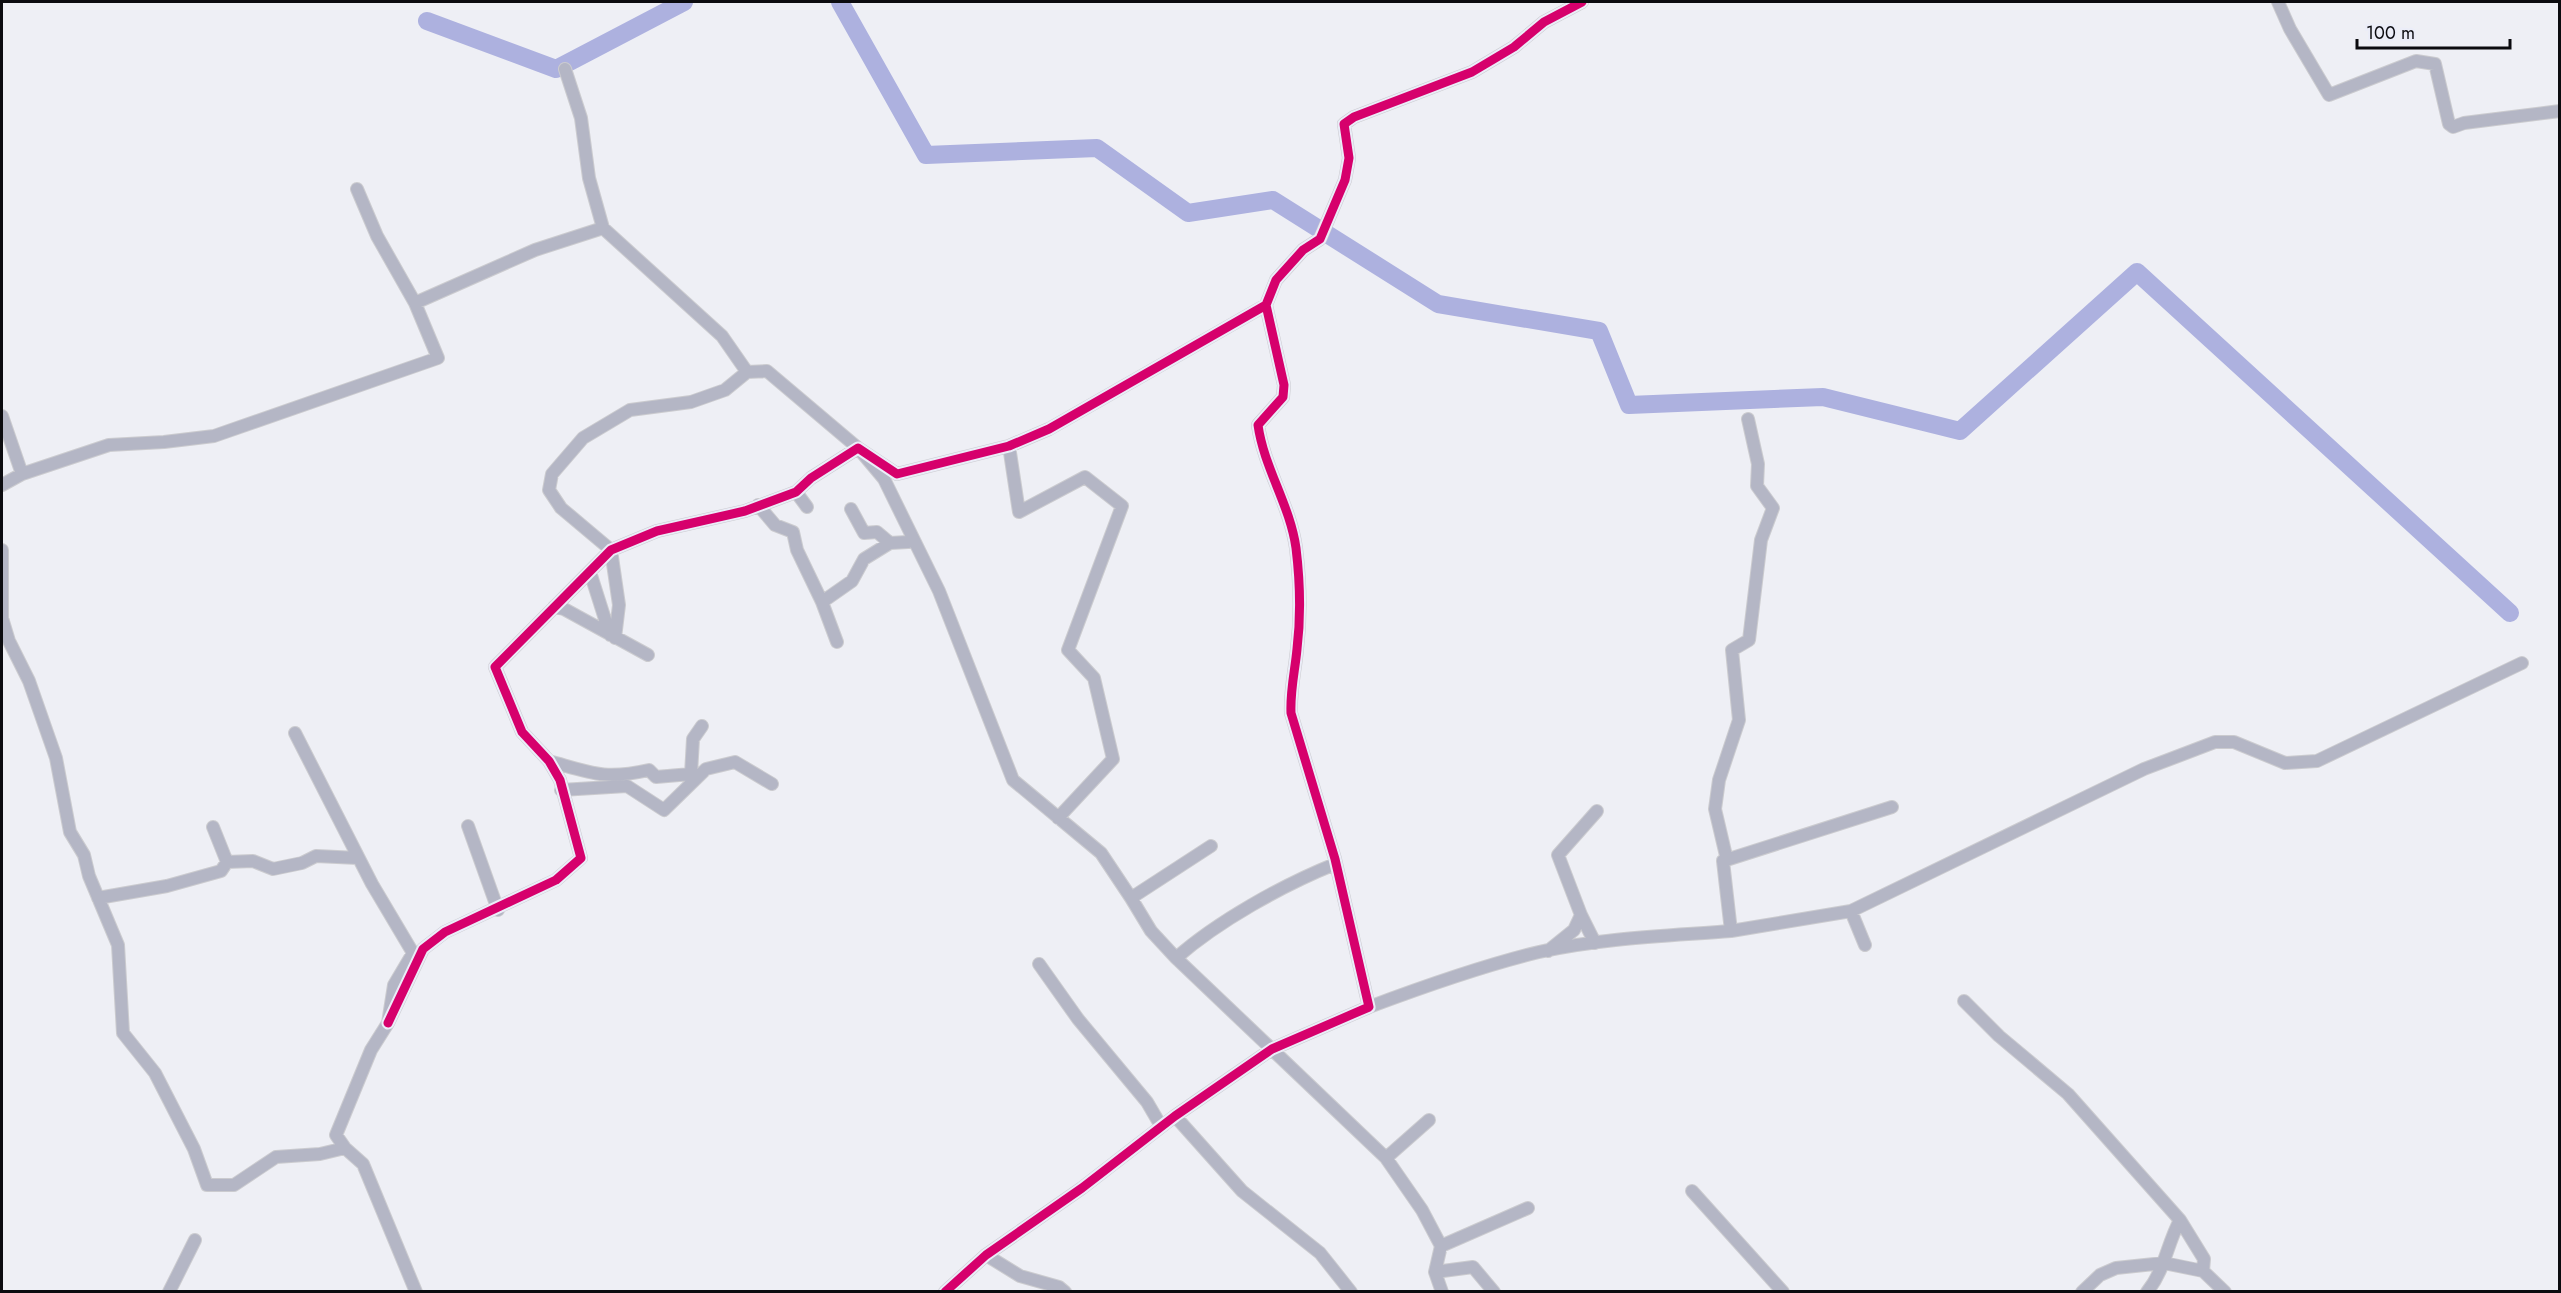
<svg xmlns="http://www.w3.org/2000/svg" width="2561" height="1293" font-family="Jost,sans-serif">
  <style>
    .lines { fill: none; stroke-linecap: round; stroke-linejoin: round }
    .river { stroke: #adb1df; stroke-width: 18 }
    .street-casing { stroke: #cbcbcf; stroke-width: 14 }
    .street { stroke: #b4b6c5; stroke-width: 12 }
    .cycleway-casing { stroke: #ebedf8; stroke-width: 13 }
    .cycleway { stroke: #d6006c; stroke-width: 9 }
  </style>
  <rect width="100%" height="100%" fill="#eeeff5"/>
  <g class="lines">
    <path class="river" d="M840,2L926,155L1097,148L1188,213L1273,200L1438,304L1599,331L1629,405L1823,397L1960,431L2137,272L2510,613
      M427,21L556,69L684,2"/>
    <defs>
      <path id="street" d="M2278,2L2290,29L2329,95L2416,61L2435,64L2449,124L2453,127L2464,123L2560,111
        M565,69L581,118L589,178L603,228L722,336L747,372L767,371L858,448L884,479L939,591L1013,780L1101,853L1131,898
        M415,303L535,250L603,228
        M2,416L22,474
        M1009,446L1019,512L1085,477L1122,506L1068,650L1094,678L1113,759L1058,818
        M2,485L22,474L109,445L164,442L214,436L438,358L415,303L377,236L357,189
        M796,492L807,507
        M758,505L775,525L793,532L797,550L822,602
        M851,509L864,533L877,532L890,543L908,542L913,538
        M2,550V618L9,641L29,681L56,758L70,832L84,855L89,876L118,945L123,1033L155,1073L194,1149L207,1185H234L276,1157L320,1154L345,1148L363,1164L416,1292
        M590,572L610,635
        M554,607L564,609L648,655
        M615,638L619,605L611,550L561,508L549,490L552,474L583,438L630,410L691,402L725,390L747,372
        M837,642L822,602L852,581L864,559L890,543
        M295,733L372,884L413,953L394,985L388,1023L371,1050L336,1135L345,1148
        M549,761C592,773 604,780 649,770L656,777L691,774L693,739L702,726
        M561,790L627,786L664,810L706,769L735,762L772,784
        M468,826L498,910
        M213,827L227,862
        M1211,846L1131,898L1151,931L1176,958L1386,1158L1422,1210L1441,1246L1435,1272L1442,1292
        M1727,860L1715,809L1719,780L1739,720L1732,650L1749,640L1761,540L1773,508L1757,486L1758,464L1748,419
        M98,898L167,886L221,871L227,862L253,861L273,869L302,863L316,856L358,858
        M1851,911L1865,945
        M1581,915L1558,855L1597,811
        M1731,931L1851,911L2144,769L2215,742H2234L2285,763L2317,761L2522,663
        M1548,951L1574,930L1581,915L1595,943
        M1176,958C1218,921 1283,885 1335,864
        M1039,964L1078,1019L1147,1102L1161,1126
        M1964,1001L1999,1036L2068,1094L2180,1220L2204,1259L2203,1271
        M1369,1007C1425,986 1481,966 1539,952C1602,938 1667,936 1731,931L1723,861L1892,807
        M388,1023L423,949L445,932L556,880L581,858L560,780L549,761L522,732L495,667L611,550L657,531L745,511L796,492L811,478L858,448L897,474L1009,446L1049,429L1266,305
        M1175,1116L1242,1191L1320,1253L1351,1292
        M1386,1158L1429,1120
        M1692,1191L1783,1292
        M1441,1246L1528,1208
        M986,1255L1020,1276L1059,1287L1065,1292
        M1435,1272L1473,1267L1494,1292
        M169,1292L195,1240
        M945,1292L986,1255L1082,1188L1175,1116L1272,1049L1369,1007L1335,859L1291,713C1290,690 1295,671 1297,649C1301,616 1300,581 1296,548C1290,505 1264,468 1258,425L1283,397L1284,385L1266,305L1276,280L1303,250L1320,239L1345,180L1349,158L1344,124L1354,117L1472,72L1514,47L1544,22L1582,2
        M2082,1292L2100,1275L2116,1268L2164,1263L2203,1271L2225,1292
        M2147,1292C2165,1270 2167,1244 2180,1220"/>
    </defs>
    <use href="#street" class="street-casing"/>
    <use href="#street" class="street"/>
    <defs>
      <path id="cycleway" d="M388,1023L423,949L445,932L556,880L581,858L560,780L549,761L522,732L495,667L611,550L657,531L745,511L796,492L811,478L858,448L897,474L1009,446L1049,429L1266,305
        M945,1292L986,1255L1082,1188L1175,1116L1272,1049L1369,1007L1335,859L1291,713C1290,690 1295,671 1297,649C1301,616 1300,581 1296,548C1290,505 1264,468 1258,425L1283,397L1284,385L1266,305L1276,280L1303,250L1320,239L1345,180L1349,158L1344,124L1354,117L1472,72L1514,47L1544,22L1582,2"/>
    </defs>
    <use href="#cycleway" class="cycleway-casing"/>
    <use href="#cycleway" class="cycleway"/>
  </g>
  <rect width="2561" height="1293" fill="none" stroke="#0b0b0f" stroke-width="6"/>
  <path d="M2357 39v9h153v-9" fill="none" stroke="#0b0b0f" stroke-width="3"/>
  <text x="2366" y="39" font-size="18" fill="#0b0b0f" stroke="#ebedf8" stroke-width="4.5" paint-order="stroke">100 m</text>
</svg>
